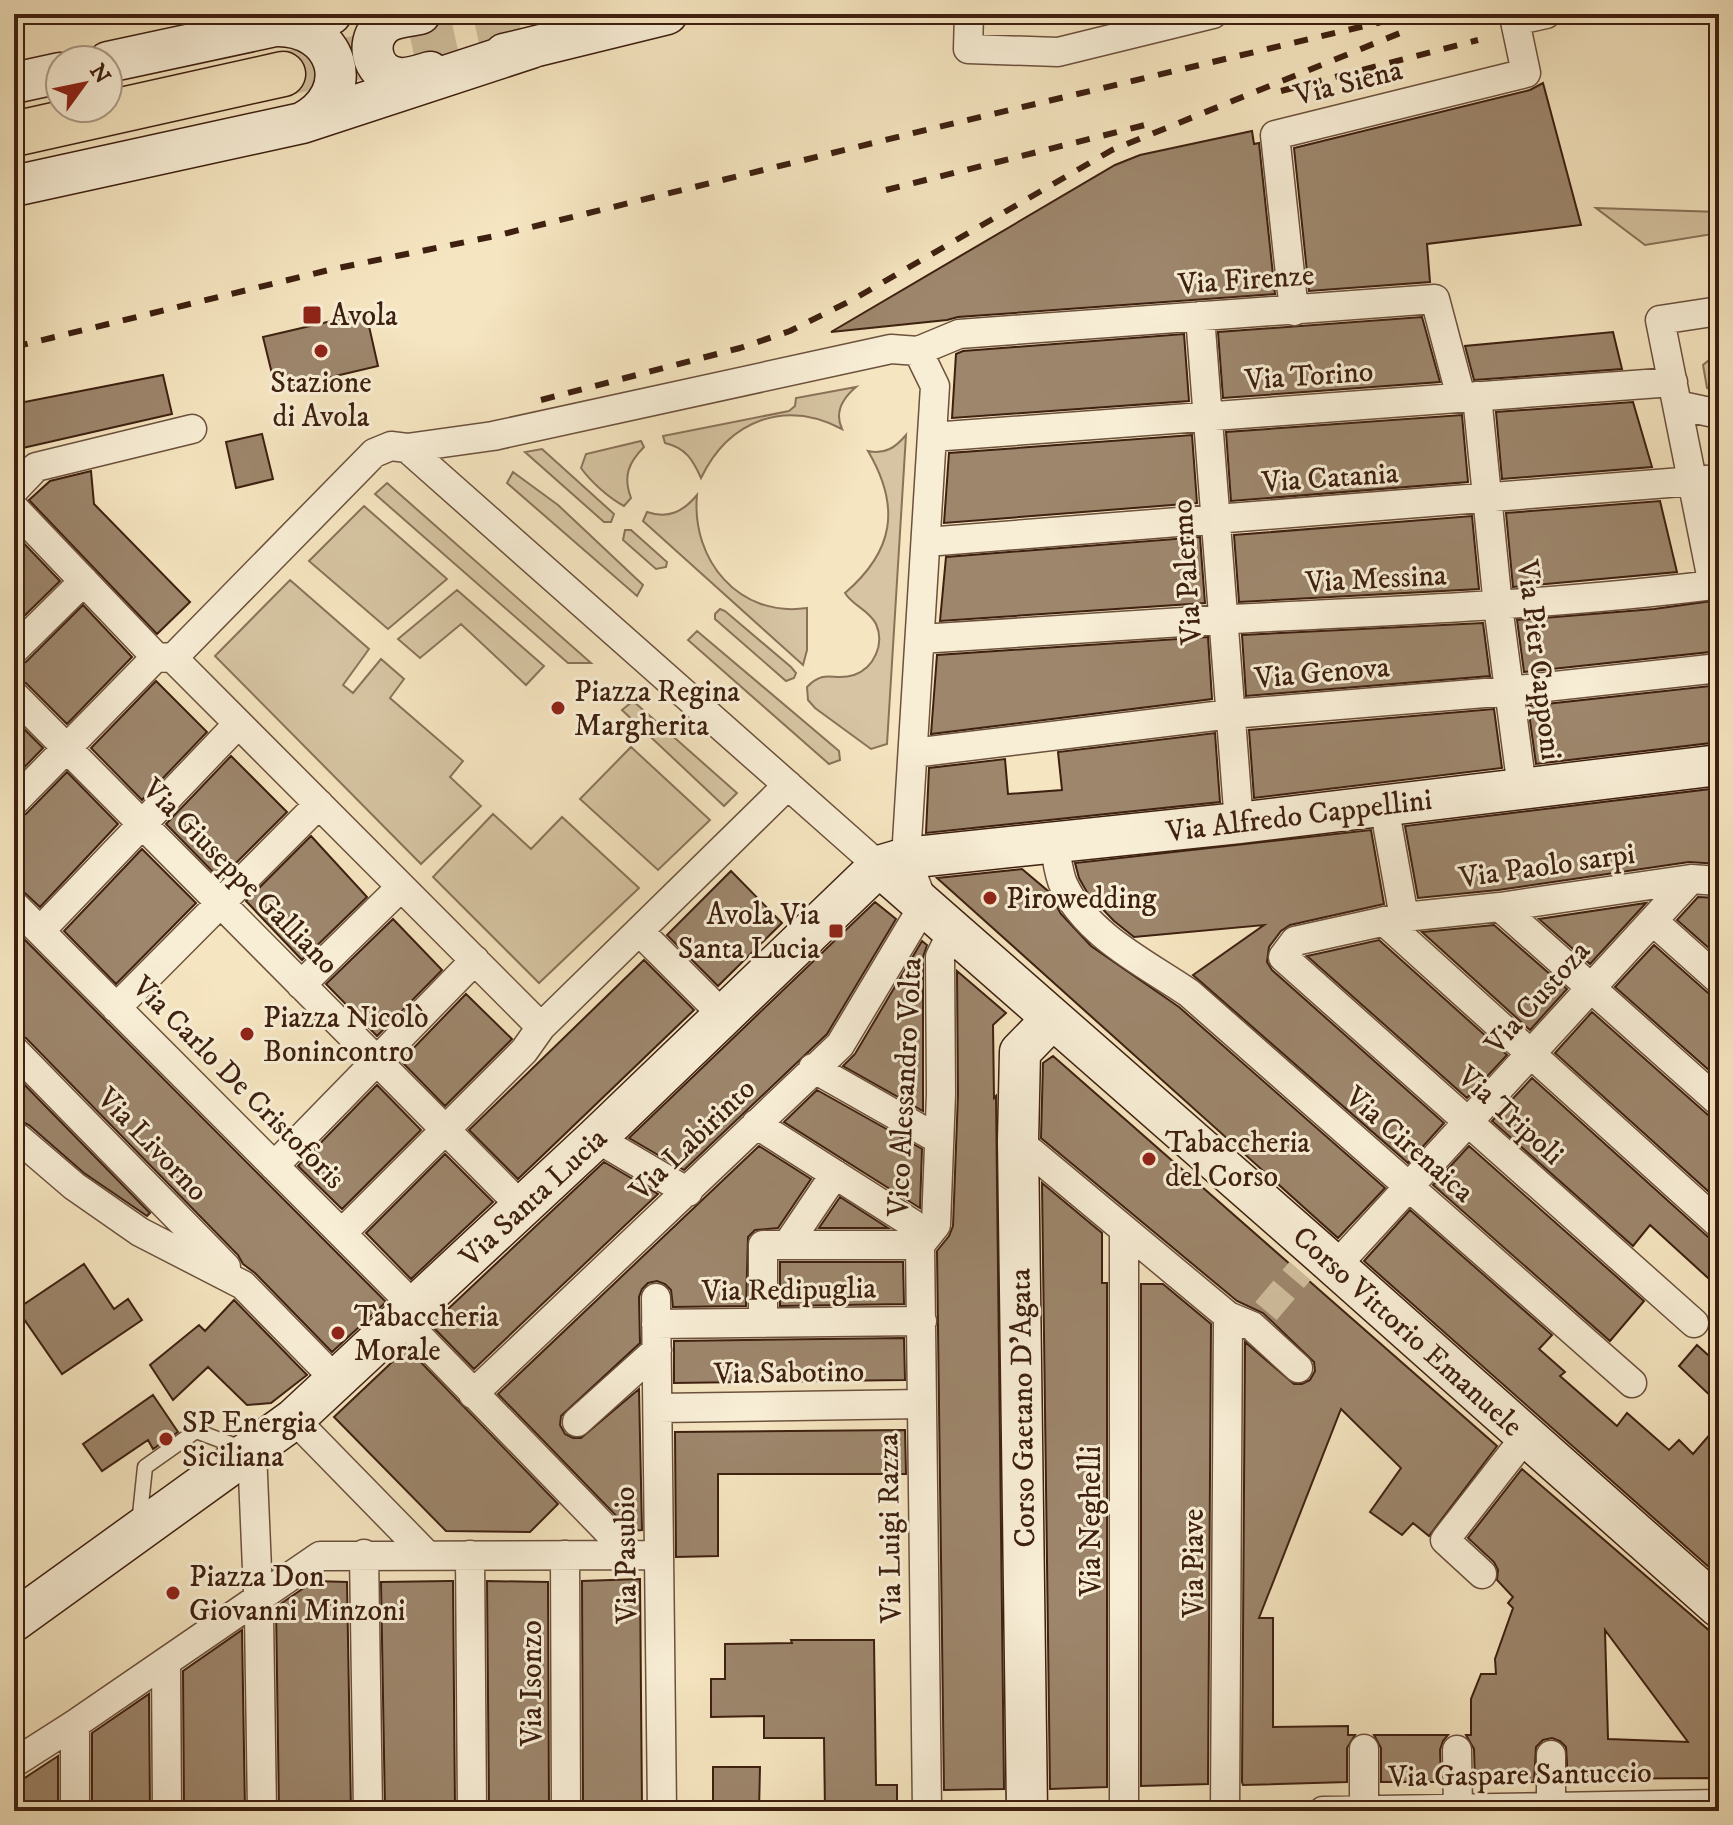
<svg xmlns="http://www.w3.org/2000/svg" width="1733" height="1825" font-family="'IM FELL DW Pica',serif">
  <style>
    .green { fill: #d6c4a2; stroke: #8a7259; stroke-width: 2 }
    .building { fill: #9d866c; stroke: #3e2010; stroke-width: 2; fill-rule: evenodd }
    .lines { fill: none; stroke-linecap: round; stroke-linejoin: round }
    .street-tunnel { stroke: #d0be9d; stroke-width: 28; stroke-dasharray: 28 14; stroke-linecap: butt }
    .primary-tunnel { stroke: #d0be9d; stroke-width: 44; stroke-dasharray: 44 22; stroke-linecap: butt }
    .lane-casing { stroke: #6c513c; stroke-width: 17 }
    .street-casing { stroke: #6c513c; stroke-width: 31 }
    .secondary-casing { stroke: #3e2010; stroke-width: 43 }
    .primary-casing { stroke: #3e2010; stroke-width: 47 }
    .lane { stroke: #f8eed6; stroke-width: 14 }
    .street { stroke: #f8eed6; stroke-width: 28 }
    .secondary { stroke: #f8eed6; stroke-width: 40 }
    .primary { stroke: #f5e5c0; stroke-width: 44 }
    .rail { stroke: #3e2010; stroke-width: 6; stroke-dasharray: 14 14; stroke-linecap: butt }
    .poi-dot { fill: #8f2418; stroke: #f8eed6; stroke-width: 3 }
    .labels { text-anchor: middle; stroke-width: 6; stroke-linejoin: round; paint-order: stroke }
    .street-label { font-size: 30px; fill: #3e2010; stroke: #f8eed6 }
    .poi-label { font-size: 30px; fill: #3e2010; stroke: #f8eed6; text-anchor: start }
  </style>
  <rect width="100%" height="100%" fill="#f5e5c0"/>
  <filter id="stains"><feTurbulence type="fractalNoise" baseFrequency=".0025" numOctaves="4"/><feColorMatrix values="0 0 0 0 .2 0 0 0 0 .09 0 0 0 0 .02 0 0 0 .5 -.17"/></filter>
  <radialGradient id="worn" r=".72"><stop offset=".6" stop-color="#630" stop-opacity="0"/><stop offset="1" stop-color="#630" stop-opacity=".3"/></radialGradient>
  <path class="green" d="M1596,208L1719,212V233L1645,245Z
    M1719,352V393L1707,388L1703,365Z
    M856,387C843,398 834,412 842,429C785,399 729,420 701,478C693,460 686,448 665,443L663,436L789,411L795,406L796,398Z
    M906,435L887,744L871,749L815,708L808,700L807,687C826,668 833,682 854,675C874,668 885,644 876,624C869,610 853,606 845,593C894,551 901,507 868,451C885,455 896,447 906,435Z
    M641,441L644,447C628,463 623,477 631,498L624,506C609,498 591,482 581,468L586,454Z
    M542,449L614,514L611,522H604L525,452Z
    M513,472L558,505L643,585L637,596L507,483Z
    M387,483L591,663H568L375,494Z
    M697,495C691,560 739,618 807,608V650L803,665L643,521L647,512C668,519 683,512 697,495Z
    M364,506L447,579L388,629L309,561Z
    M625,530H631L667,562L666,567L656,569L623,540Z
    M290,580L369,649L343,685L353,693L381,659L404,679L390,698L463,761L450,777L481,806L421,864L215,656Z
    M457,590L544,666L526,685L461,624L420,658L398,639Z
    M720,609L725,611L791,667L796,673L794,678L786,681L715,619V614Z
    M697,631L839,751L840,760L829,764L688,640Z
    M633,701L737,793L724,806L622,710Z
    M631,747L710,820L658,870L580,799Z
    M493,814L531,849L562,817L639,888L539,983L433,877Z"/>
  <path class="building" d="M1543,83L1581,225L1427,244L1430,282L1309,291L1294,148L1530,90Z
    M1252,131L1254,144L1259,143L1275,294L958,317L947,320L831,332L1115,165L1140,155Z
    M366,313L378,366L276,390L263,337Z
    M1422,317L1440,382L1223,398L1218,332Z
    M1613,332L1622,369L1474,380L1465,346Z
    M1184,334L1189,401L952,418L956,354L963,351Z
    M163,375L172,414L14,450V404Z
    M1633,402L1652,467L1502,479L1496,412Z
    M1462,415L1468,482L1231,501L1226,432Z
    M262,434L273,479L236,488L226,442Z
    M1192,435L1197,503L944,523L949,453Z
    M91,471L94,504L190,602L157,634L29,500L50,481Z
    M1660,501L1677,572L1513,587L1506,513Z
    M1472,516L1479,589L1239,602L1234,535Z
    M14,533L60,581L14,626Z
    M1200,537L1205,603L940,621L946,557Z
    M1719,600V651L1524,672L1517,620L1654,609Z
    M83,605L132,657L67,724L26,683L14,678V667L26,662Z
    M1483,623L1490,676L1246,696L1242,635Z
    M1208,637L1212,699L931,734L937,655Z
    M156,681L207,732L142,800L91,748Z
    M1719,685V742L1536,764L1528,706Z
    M1494,709L1502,768L1254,798L1249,730Z
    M14,719L43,748L14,778Z
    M1215,733L1220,802L926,833L929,768L1005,759L1008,794L1062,790L1058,752Z
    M231,756L287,812L220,879L166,824Z
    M67,772L118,824L40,907L25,893L14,888V819L26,814Z
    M1719,788V864L1689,862L1498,890L1418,898L1405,826Z
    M1371,830L1384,904L1290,925L1281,931L1269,947L1267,962L1272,970L1444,1123L1408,1163L1193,975L1264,925L1134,937L1114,921L1088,894L1079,878L1075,863Z
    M311,836L367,897L302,960L246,901Z
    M142,849L196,903L116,984L64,931Z
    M1022,869L1048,891L1061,914L1091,946L1179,1007L1385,1188L1338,1238L937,878Z
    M731,871L782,923L718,986L667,935Z
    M1698,897L1719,898V957L1677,920Z
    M875,902L896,919L827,1034L684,1170L629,1138Z
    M1646,903L1590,964L1539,919Z
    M393,919L442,970L377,1036L326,984Z
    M1494,925L1567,989L1530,1030L1422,932Z
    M14,929L386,1302L332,1352L255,1273L243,1264L238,1255L26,1038L14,1033Z
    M1379,940L1507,1055L1467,1098L1307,956Z
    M922,941L927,945L923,957V1111L843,1066L855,1054Z
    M1654,945L1708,993L1719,997V1079L1615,987Z
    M644,960L694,1010L518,1179L469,1130Z
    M957,971L1006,1013L993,1025L994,1098L996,1096L1004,1789L944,1790L937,1251L949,1236L953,1226L958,1094Z
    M466,994L512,1039L445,1106L401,1061Z
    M1592,1012L1708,1115L1719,1119V1201L1555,1053Z
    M1053,1056L1497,1446L1429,1536L1413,1523L1402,1535L1370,1512L1401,1468L1341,1409L1259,1618H1273V1727L1348,1726V1735H1355L1347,1748V1782L1243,1785L1242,1782L1245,1342L1294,1384H1302L1310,1380L1315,1371L1314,1362L1263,1313L1237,1301L1041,1138L1043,1063Z
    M14,1074L150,1213L147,1216L84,1173L29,1125L14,1118Z
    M1532,1078L1708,1237L1719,1241V1288L1650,1225L1633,1246L1492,1121Z
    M377,1085L421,1130L342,1209L298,1166Z
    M817,1090L922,1149L920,1208L784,1122Z
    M759,1146L811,1179L778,1228L755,1230L748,1237L746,1306L673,1307L671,1290L665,1284L657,1281L648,1283L642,1289L639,1297L640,1343L561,1416L560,1425L565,1434L573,1438H581L639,1389L642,1530L631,1531L498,1394Z
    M1469,1146L1644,1301L1610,1341L1433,1185Z
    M445,1154L493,1202L411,1279L366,1233Z
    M604,1162L658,1194L474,1369L431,1325Z
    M1042,1183L1102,1233V1283H1107V1787L1050,1789Z
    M840,1197L888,1228H819Z
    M1410,1210L1552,1335L1539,1349L1565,1372L1560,1376L1617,1426L1627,1413L1669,1450L1679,1440L1693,1454L1719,1424V1576L1364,1261Z
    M780,1262H903L904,1304L780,1306Z
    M84,1264L114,1309L128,1299L142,1320L62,1374L17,1309Z
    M1141,1284H1163L1211,1324L1208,1784L1141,1786Z
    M234,1300L307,1375L271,1403L247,1405L208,1367L173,1400L150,1365L199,1325L205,1331Z
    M904,1338L905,1380L674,1383V1341Z
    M1697,1345L1719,1365V1404L1679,1366Z
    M407,1348L558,1504L530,1532L446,1531L334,1417Z
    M153,1395L178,1432L153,1449L148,1440L102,1471L83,1444Z
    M905,1430L906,1474H718V1556L676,1557L675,1432Z
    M1522,1469L1719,1639V1783L1715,1778L1568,1779L1566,1747L1560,1741L1552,1738L1543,1740L1536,1747L1534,1782L1475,1783L1474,1749L1466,1735H1471V1699L1481,1674H1496L1495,1659L1513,1608L1508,1603L1513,1597L1497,1580L1498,1570L1494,1562L1468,1538ZM1605,1630L1688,1742L1608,1739Z
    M640,1579L642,1811H583L582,1581Z
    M314,1581L347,1582L351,1811H279L276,1607Z
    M450,1581H453L455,1811H385L381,1582Z
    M487,1581L548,1582L549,1811H489Z
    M242,1630L245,1811H184L183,1671Z
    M791,1640H874L876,1785H897V1811H825L824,1738H764V1716L711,1717V1679H725V1644L792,1643Z
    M149,1694L150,1811H92V1733Z
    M1374,1735H1448L1443,1741L1440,1750L1441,1782H1381V1748Z
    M58,1756V1811H14V1785Z
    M713,1767H760L759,1811H713Z"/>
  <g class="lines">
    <path class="street-tunnel" d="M1266,1311L1300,1271"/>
    <path class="primary-tunnel" d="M283,74L555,14"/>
    <defs>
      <path id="lane" d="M139,1524L145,1467L196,1431L244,1449"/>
      <path id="street" d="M969,14L968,49L1058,52L1213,14
        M1294,311L1275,135L1526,73L1515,21L1546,14
        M1200,316L1239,823
        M1477,396L1498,606L1522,788
        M1677,405L1719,414
        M932,437L1673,382
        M407,448L879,866
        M14,490L36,467L192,429
        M14,508L156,657
        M926,542L1719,479
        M920,639C1023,632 1126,625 1229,619C1390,611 1552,605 1713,585L1660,320L1719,311
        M14,650L84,581
        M173,658L374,453L391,446L407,448L493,436L891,349L918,351L959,334L1435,299L1461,397
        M14,695L522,1207
        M913,753L1231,714L1509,691L1719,668
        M14,802L156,657L173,658L541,1027
        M1384,806L1404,917
        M1054,843C1057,856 1058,874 1064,886C1088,936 1145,963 1189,993L1632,1383
        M14,905L415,1307
        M1500,907L1719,1102
        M1384,921L1719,1224
        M1653,921L1719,980
        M40,931L238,724
        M639,931L723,1015
        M301,985L401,887
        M116,1008L319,804
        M14,1050L226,1267
        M813,1068L938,1139
        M756,1124L913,1224L920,1245L927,1811
        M14,1138H18L74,1186L140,1232L243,1285L336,1380
        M596,1138L688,1192
        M1018,1141L1228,1316L1252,1326L1298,1368
        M274,1166L475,960
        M1124,1230V1811
        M342,1233L524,1051L541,1027L788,785
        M787,1245L835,1174
        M920,1245L936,1225L941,1094L940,957L953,930
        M1335,1267L1691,879
        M656,1298L662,1811
        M403,1320L631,1555
        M763,1323V1245H920
        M1694,1323L1283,957L1295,941L1404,917L1500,907L1691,879L1719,881
        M656,1324L922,1321
        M473,1394L840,1045L924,905L906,858L935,386L918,351
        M658,1408L922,1404
        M294,1419L426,1554
        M577,1422L657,1350
        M252,1452L259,1616L262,1811
        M364,1554L368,1811
        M470,1555L472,1811
        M565,1555L566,1811
        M1482,1574L1445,1540L1526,1436
        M166,1662L167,1811
        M1364,1749V1811
        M1457,1750L1458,1811
        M14,1763L75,1724L320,1556L659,1555
        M75,1811V1724
        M1225,1811L1228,1316
        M1323,1811L1719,1804
        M1551,1811V1755"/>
      <path id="secondary" d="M420,14C410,16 398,17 389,21C363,35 369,75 399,78C409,79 420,75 430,72
        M274,26C338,23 360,93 302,123
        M504,54L667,14
        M108,62L331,14
        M14,83L60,73
        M14,186L302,123L531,48
        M879,866L1318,1251L1719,1607
        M14,1621L294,1419L596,1138L879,866L906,858L1239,823L1719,765
        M1027,1811L1018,1141L1020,1052L1052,1019"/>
      <path id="primary" d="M14,134L283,74"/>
    </defs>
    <use href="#lane" class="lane-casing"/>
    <use href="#street" class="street-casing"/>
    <use href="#secondary" class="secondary-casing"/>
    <use href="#primary" class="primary-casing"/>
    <use href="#lane" class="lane"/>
    <use href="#street" class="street"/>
    <use href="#secondary" class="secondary"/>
    <use href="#primary" class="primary"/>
    <path class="rail" d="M1281,91L1478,40
      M886,190L1157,122
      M14,347L333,269L495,236L934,128L1415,14
      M541,400L740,348L790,331L854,299L1112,150L1410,29"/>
  </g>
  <g class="poi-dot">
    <rect x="302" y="305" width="20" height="20" rx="4"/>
    <circle cx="321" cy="351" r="8"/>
    <circle cx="558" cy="708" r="8"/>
    <circle cx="990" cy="898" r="8"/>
    <rect x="828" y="923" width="16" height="16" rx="4"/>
    <circle cx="247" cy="1034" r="8"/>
    <circle cx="1149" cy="1159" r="8"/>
    <circle cx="338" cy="1333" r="8"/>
    <circle cx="166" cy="1439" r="8"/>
    <circle cx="173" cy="1593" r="8"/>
  </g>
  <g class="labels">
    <g class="street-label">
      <text transform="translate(1348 82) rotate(-14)" y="10">Via Siena</text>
      <text transform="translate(1246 279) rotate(-4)" y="10">Via Firenze</text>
      <text transform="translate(1309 375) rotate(-4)" y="10">Via Torino</text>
      <text transform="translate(1330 477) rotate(-4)" y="10">Via Catania</text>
      <text transform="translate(1186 572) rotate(-94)" y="10">Via Palermo</text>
      <text transform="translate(1376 578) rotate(-3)" y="10">Via Messina</text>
      <text transform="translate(1540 660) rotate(83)" y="10">Via Pier Capponi</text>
      <text transform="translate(1322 672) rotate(-5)" y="10">Via Genova</text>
      <text transform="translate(1299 815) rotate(-7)" y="10">Via Alfredo Cappellini</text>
      <text transform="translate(1547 865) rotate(-8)" y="10">Via Paolo sarpi</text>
      <text transform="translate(241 876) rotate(45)" y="10">Via Giuseppe Galliano</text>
      <text transform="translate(1537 997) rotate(-48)" y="10">Via Custoza</text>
      <text transform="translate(239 1082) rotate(45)" y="10">Via Carlo De Cristoforis</text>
      <text transform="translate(904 1087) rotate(-87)" y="10">Vico Alessandro Volta</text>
      <text transform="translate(1511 1115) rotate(42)" y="10">Via Tripoli</text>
      <text transform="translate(692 1139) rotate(-44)" y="10">Via Labirinto</text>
      <text transform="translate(153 1144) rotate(46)" y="10">Via Livorno</text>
      <text transform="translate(1410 1144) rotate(41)" y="10">Via Cirenaica</text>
      <text transform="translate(533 1197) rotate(-43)" y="10">Via Santa Lucia</text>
      <text transform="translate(789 1289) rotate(-1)" y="10">Via Redipuglia</text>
      <text transform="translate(1408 1331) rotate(42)" y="10">Corso Vittorio Emanuele</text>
      <text transform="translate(789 1372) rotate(-1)" y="10">Via Sabotino</text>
      <text transform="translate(1022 1408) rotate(-91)" y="10">Corso Gaetano D'Agata</text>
      <text transform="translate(1090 1521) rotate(-90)" y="10">Via Neghelli</text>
      <text transform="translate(889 1528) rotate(-91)" y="10">Via Luigi Razza</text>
      <text transform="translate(625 1555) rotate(-91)" y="10">Via Pasubio</text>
      <text transform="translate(1193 1563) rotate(-90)" y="10">Via Piave</text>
      <text transform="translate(531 1683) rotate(-90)" y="10">Via Isonzo</text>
      <text transform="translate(1520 1774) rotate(-1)" y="10">Via Gaspare Santuccio</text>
    </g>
    <g class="poi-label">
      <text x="330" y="325">Avola</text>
      <text x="321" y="392" text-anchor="middle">Stazione<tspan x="321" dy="34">di Avola</tspan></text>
      <text x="574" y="701">Piazza Regina<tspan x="574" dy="34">Margherita</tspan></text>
      <text x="1006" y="908">Pirowedding</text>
      <text x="820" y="924" text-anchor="end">Avola Via<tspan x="820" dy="34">Santa Lucia</tspan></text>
      <text x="263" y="1027">Piazza Nicolò<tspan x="263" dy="34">Bonincontro</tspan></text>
      <text x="1165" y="1152">Tabaccheria<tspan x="1165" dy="34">del Corso</tspan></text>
      <text x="354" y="1326">Tabaccheria<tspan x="354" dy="34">Morale</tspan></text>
      <text x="182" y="1432">SP Energia<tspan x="182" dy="34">Siciliana</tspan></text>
      <text x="189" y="1586">Piazza Don<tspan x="189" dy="34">Giovanni Minzoni</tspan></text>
    </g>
  </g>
  <rect width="1733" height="1825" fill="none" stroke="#f5e5c0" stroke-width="48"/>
  <rect x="16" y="16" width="1701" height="1793" fill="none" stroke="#3e2010" stroke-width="4"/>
  <rect x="24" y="24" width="1685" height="1777" fill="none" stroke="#3e2010" stroke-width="2"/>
  <g transform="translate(84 84) rotate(57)"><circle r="38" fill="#f8eed6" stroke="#ae9c87" stroke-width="2"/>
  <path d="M0-6L14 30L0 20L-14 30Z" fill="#8f2418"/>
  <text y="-12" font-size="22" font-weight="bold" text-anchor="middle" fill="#3e2010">N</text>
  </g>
  <rect width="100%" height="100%" filter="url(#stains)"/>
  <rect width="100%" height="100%" fill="url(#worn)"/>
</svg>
